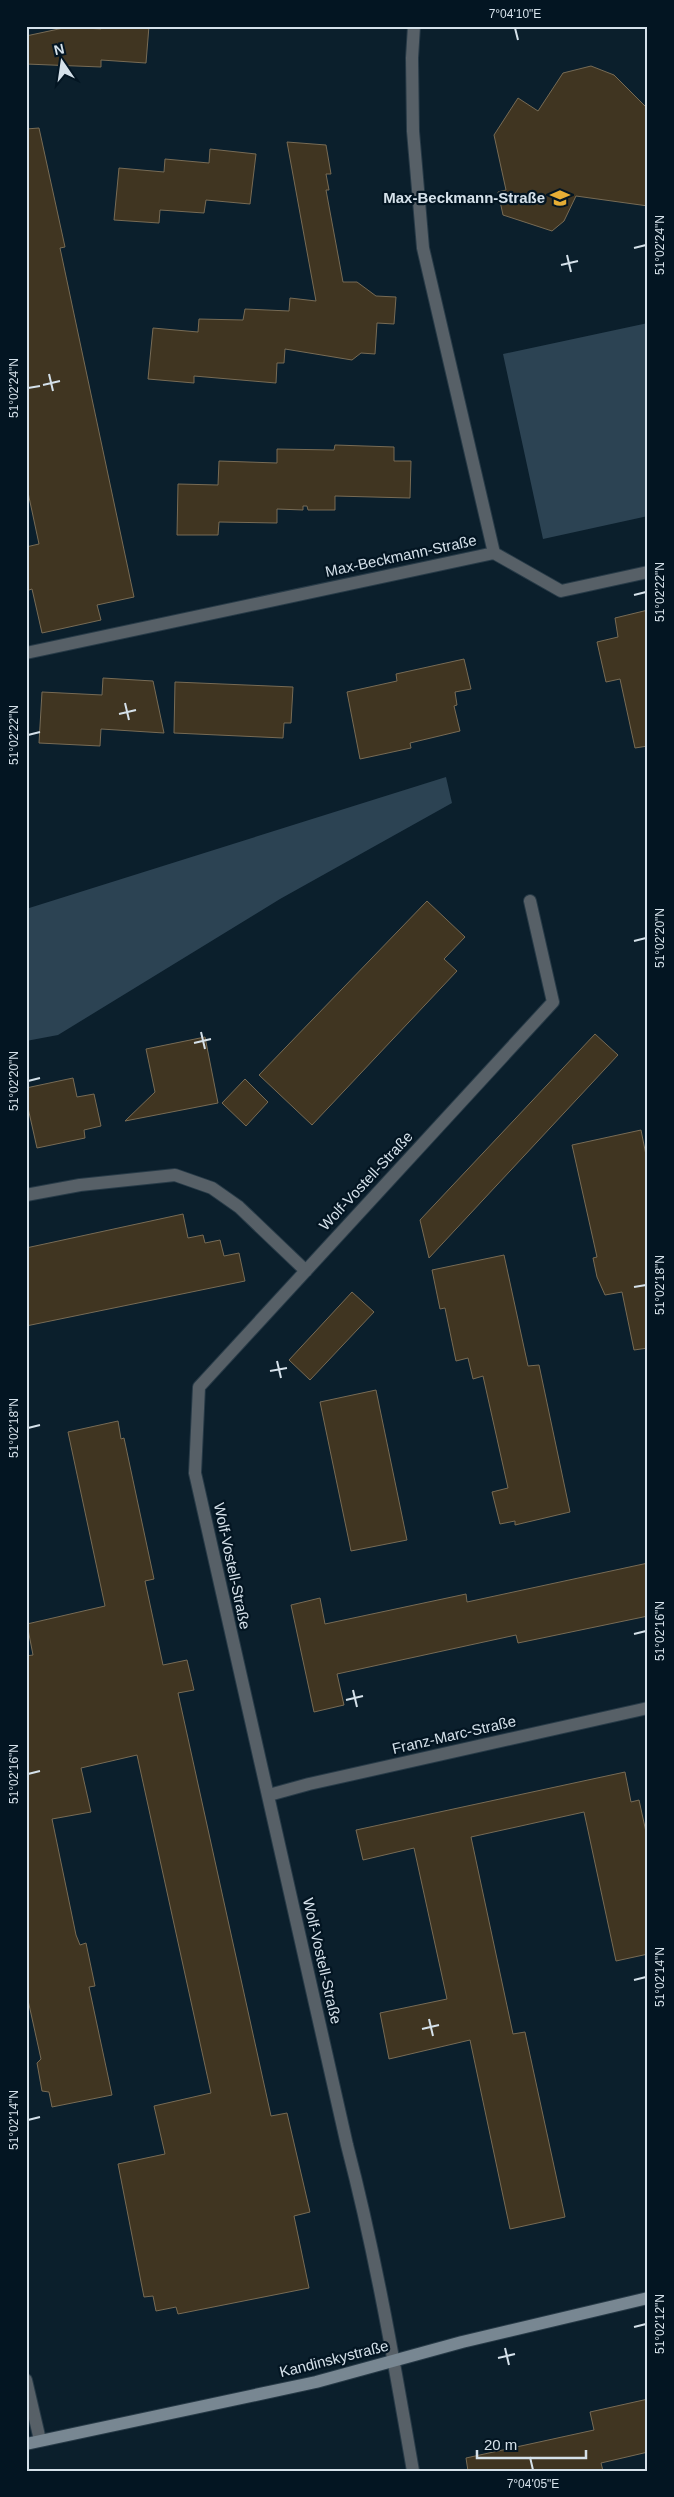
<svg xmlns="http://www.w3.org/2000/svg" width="674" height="2497" font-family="Arial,sans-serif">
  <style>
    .green { fill: #2c4353 }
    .building { fill: #403521; stroke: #776b55 }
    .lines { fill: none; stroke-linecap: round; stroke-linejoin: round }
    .street-casing { stroke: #273a47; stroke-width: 14 }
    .secondary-casing { stroke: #273a47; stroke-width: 14 }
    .street { stroke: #576067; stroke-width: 12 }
    .secondary { stroke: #788792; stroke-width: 12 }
    .ticks { fill: none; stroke: #d5e1ea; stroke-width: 2 }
    .labels { text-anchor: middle; stroke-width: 4.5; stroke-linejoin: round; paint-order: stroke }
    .poi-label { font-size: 15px; font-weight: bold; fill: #d5e1ea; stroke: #031522; text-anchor: end }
    .street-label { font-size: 15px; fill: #d5e1ea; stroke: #031522 }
    .neatline { fill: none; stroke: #d5e1ea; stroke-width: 2 }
    .ticks-label { font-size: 12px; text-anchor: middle; fill: #d5e1ea }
  </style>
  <rect width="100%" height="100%" fill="#0b1f2c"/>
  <path class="green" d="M648,323V516L543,539L503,354Z
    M446,777L452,803L280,899L58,1035L26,1041V909Z"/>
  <path class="building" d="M101,26H149L146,63L101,60V67L26,64V36L68,27L101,29Z
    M591,66L614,75L648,109V206L576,196L564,221L552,231L503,215L498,192L506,190L494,135L518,98L538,111L563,73Z
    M39,128L65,247L60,248L134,597L97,605L101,620L42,633L32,589L26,591V547L39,544L26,483V129Z
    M287,142L326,145L331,174H326L329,190H326L343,282H357L376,296L396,297L394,324L377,323L375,354L361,353L352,360L285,349L284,363H277L276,383L194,376V383L148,379L153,328L198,332L199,319L243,320L245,309L289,311L290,298L316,301Z
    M210,149L256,154L250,204L206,200L204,213L160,210L159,223L114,220L119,168L164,172L165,159L209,163Z
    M335,445L394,447V461H411L410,498L335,496V510H308L307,506H303V510L277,509V523L219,522L218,535H177L178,484L218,485L219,461L277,463V449L334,450Z
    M648,610V746L635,748L620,679L606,682L597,642L618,637L615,618Z
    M464,659L471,689L455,692L457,705L454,706L460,731L410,743L411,748L360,759L347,692L397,681L396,674Z
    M103,678L153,681L164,733L101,729L100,746L39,743L42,692L102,695Z
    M175,682L293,687L291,723H284L283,738L174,733Z
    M427,901L465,937L444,959L457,971L312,1125L259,1075Z
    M595,1034L618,1055L429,1258L420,1220Z
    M205,1037L218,1103L125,1121L155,1092L146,1049Z
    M73,1078L77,1097L94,1094L101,1126L84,1130L85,1138L37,1148L26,1099V1088Z
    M245,1079L268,1102L246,1126L222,1103Z
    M641,1130L648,1165V1348L634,1350L622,1292L605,1295L597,1277L593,1258L597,1257L572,1145Z
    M183,1214L188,1238L203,1235L205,1243L220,1240L224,1256L239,1253L245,1281L26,1326V1248Z
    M504,1255L528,1366L539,1365L570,1512L515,1525V1521L500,1524L492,1492L508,1488L483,1376L473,1379L468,1358L456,1361L445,1308L440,1309L432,1270Z
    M352,1292L374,1312L310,1380L289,1360Z
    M376,1390L407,1540L351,1551L320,1402Z
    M118,1421L121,1439L124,1438L154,1579L145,1581L163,1665L187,1660L194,1690L178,1693L271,2116L287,2113L310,2212L294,2216L309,2288L178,2314L176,2307L156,2311L153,2296L144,2297L118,2164L165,2154L154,2106L211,2093L137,1755L81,1768L91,1812L52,1819L76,1935L80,1945L86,1943L95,1986L89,1987L112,2095L52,2107L49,2092L42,2091L37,2063L41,2059L26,1991V1656L33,1655L27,1624L105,1606L68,1432Z
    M648,1563V1616L518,1643L516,1635L337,1674L344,1705L314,1712L291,1605L320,1598L325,1624L466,1594L467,1602Z
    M625,1772L631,1802L639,1800L648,1841V1954L616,1961L584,1812L471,1837L513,2034L525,2032L565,2217L510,2229L470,2040L389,2059L380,2013L447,1999L414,1848L363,1860L356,1830Z
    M648,2399V2452L601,2463L603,2471H468L466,2458L594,2430L590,2412Z"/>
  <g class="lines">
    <defs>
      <path id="street" d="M414,26L412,58L413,131L423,248L494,553
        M494,553L561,591L648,572
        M26,653L494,553
        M26,1195L80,1185L175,1175L212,1188L239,1207L306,1271
        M269,1795L309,1784L648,1708
        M26,2380L40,2440
        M413,2471C394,2361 375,2252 347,2145L195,1473L199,1387L553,1002L530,901"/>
      <path id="secondary" d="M26,2444L316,2382L462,2342L648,2298"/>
    </defs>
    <use href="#street" class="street-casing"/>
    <use href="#secondary" class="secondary-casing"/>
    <use href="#street" class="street"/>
    <use href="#secondary" class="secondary"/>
  </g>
  <path class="ticks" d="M515,28L518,40M634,248L646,245M567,255L571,272M561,265L578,261M49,374L53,391M43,385L60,381M28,388L40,386M634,595L646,592M125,703L129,720M119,714L136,710M28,735L40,732M634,941L646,938M201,1032L205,1049M194,1043L211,1039M28,1081L40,1078M634,1287L646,1285M277,1361L281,1378M270,1371L287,1368M28,1428L40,1425M634,1634L646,1631M353,1690L357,1707M346,1700L363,1696M28,1774L40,1771M634,1980L646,1977M429,2019L433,2036M422,2029L439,2025M28,2120L40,2117M634,2327L646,2324M505,2348L509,2365M498,2358L515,2354M530,2457L533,2470"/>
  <defs>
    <symbol id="school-bare" viewBox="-9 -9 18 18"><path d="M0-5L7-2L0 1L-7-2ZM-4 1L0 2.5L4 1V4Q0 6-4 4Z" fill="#e5ad35" stroke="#031522" stroke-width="2.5" paint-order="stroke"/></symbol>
  </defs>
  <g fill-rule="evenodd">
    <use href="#school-bare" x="546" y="184" width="28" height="28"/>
  </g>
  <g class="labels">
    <g class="poi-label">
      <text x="545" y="203">Max-Beckmann-Straße</text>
    </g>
    <g class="street-label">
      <text transform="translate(401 556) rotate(-12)" y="5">Max-Beckmann-Straße</text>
      <text transform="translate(366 1181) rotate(-47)" y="5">Wolf-Vostell-Straße</text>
      <text transform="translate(232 1566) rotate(78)" y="5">Wolf-Vostell-Straße</text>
      <text transform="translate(454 1735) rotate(-13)" y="5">Franz-Marc-Straße</text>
      <text transform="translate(322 1961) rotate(77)" y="5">Wolf-Vostell-Straße</text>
      <text transform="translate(334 2359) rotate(-14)" y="5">Kandinskystraße</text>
    </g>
  </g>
  <rect width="674" height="2497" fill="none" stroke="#031522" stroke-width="55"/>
  <g transform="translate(62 62) rotate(347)" stroke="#031522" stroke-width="4" paint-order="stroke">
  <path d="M0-4L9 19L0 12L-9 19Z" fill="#d5e1ea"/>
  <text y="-8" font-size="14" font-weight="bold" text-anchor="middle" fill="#d5e1ea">N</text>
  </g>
  <path d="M477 2450v8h109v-8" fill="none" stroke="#d5e1ea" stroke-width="2.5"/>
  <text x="484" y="2450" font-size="15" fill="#d5e1ea" stroke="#031522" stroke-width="4" paint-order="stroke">20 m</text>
  <rect x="28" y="28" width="618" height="2442" class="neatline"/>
  <g class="ticks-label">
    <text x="515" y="18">7°04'10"E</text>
    <text transform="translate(660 245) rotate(-90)" y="4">51°02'24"N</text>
    <text transform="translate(14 388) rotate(-90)" y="4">51°02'24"N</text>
    <text transform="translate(660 592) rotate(-90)" y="4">51°02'22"N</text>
    <text transform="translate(14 735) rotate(-90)" y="4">51°02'22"N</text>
    <text transform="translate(660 938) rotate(-90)" y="4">51°02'20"N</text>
    <text transform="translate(14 1081) rotate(-90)" y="4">51°02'20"N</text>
    <text transform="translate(660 1285) rotate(-90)" y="4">51°02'18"N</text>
    <text transform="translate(14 1428) rotate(-90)" y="4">51°02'18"N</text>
    <text transform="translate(660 1631) rotate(-90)" y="4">51°02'16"N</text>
    <text transform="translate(14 1774) rotate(-90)" y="4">51°02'16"N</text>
    <text transform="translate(660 1977) rotate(-90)" y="4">51°02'14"N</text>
    <text transform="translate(14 2120) rotate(-90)" y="4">51°02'14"N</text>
    <text transform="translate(660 2324) rotate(-90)" y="4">51°02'12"N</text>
    <text x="533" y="2488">7°04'05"E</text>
  </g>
</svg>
